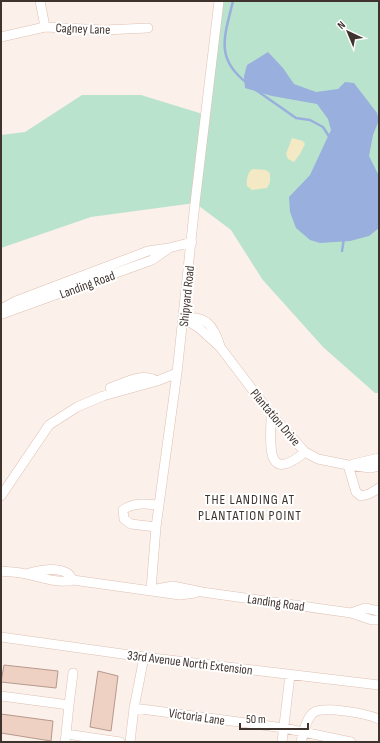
<svg xmlns="http://www.w3.org/2000/svg" width="380" height="743" font-family="'Sofia Sans Condensed',sans-serif">
  <style>
    .green { fill: #bae3cd }
    .sand { fill: #f3e9c4 }
    .water { fill: #99afde }
    .lines { fill: none; stroke-linecap: round; stroke-linejoin: round }
    .stream { stroke: #99afde; stroke-width: 2.5 }
    .building { fill: #eed1c3; stroke: #b5998c }
    .minor-casing { stroke: #ddc0b2; stroke-width: 10 }
    .minor { stroke: #fff; stroke-width: 9 }
    .labels { text-anchor: middle; stroke-width: 4; stroke-linejoin: round; paint-order: stroke }
    .street-label { font-size: 13px; fill: #3f332e; stroke: #fff }
    .neighbourhood-label { font-size: 14px; letter-spacing: 1px; fill: #3f332e; stroke: #fff }
  </style>
  <rect width="100%" height="100%" fill="#fcf0ea"/>
  <path class="green" d="M220,1H379V393H375L323,347L262,279L231,230L195,203L91,217L1,248V135L25,132L82,95H141L206,115Z"/>
  <path class="sand" d="M292,138L303,141L305,144L300,154L294,162L288,159L286,154Z
    M253,169L266,170L270,173V182L267,188L252,190L247,186C246,180 248,171 253,169Z"/>
  <path class="water" d="M268,52L283,68L294,84L316,92L338,89L345,82L354,83L377,113L379,120L373,135L369,156L379,176V228L369,236L350,241L320,243L310,240L296,228L290,212L289,197L310,175L331,130L328,119L317,104L272,96L245,88L244,76L247,65Z"/>
  <g class="lines">
    <path class="stream" d="M233,1C225,35 214,58 247,83
      M256,90L296,118L310,120L323,127L330,138
      M342,251L344,238"/>
  </g>
  <path class="building" d="M4,665L58,671L56,688L1,682Z
    M98,671L118,676L111,731L90,727Z
    M1,714L53,721L51,741L1,733Z"/>
  <g class="lines">
    <defs>
      <path id="minor" d="M40,1L45,27
        M1,37L45,27L104,30L148,28
        M1,309L16,301L148,251L169,248L192,242
        M2,314L152,260L168,249
        M183,318L199,328L220,347L271,414L305,452L318,459L348,465L370,468L379,466
        M183,318C206,315 214,326 220,346
        M110,388C123,383 140,374 153,379
        M271,414C271,442 264,486 305,452
        M353,464L379,458
        M348,465L356,492L361,496L369,494L379,488
        M1,496L49,425L77,407L103,396L157,381L177,373
        M156,527L131,524L124,519L123,510C134,502 146,504 159,505
        M1,571C9,572 18,572 26,574C43,577 56,584 73,580L180,595L195,593
        M26,574C38,570 56,567 67,573C70,574 71,578 73,580
        M151,590L156,527L177,373L195,203L219,1
        M151,590L173,586L202,592L351,613L372,620H379
        M351,613L365,608L379,611
        M1,637L144,657L379,685
        M1,696L69,705L66,734
        M69,705L73,673
        M134,708L284,728L351,742
        M65,742L66,734L120,742
        M130,742L134,708L144,657
        M282,742L290,675
        M301,742C304,733 305,720 313,713C323,705 367,714 379,719"/>
    </defs>
    <use href="#minor" class="minor-casing"/>
    <use href="#minor" class="minor"/>
  </g>
  <g class="labels">
    <g class="street-label">
      <text transform="translate(83 28) rotate(2)" y="5">Cagney Lane</text>
      <text transform="translate(87 284) rotate(-20)" y="5">Landing Road</text>
      <text transform="translate(186 296) rotate(-84)" y="5">Shipyard Road</text>
      <text transform="translate(276 417) rotate(50)" y="5">Plantation Drive</text>
      <text transform="translate(276 602) rotate(8)" y="5">Landing Road</text>
      <text transform="translate(190 662) rotate(7)" y="5">33rd Avenue North Extension</text>
      <text transform="translate(197 716) rotate(8)" y="5">Victoria Lane</text>
    </g>
    <g class="neighbourhood-label">
      <text x="250" y="504">THE LANDING AT<tspan x="250" dy="16">PLANTATION POINT</tspan></text>
    </g>
  </g>
  <rect width="380" height="743" fill="none" stroke="#3f332e" stroke-width="4"/>
  <g transform="translate(348 32) rotate(316)" stroke="#ffffff" stroke-width="3" paint-order="stroke">
  <path d="M0-3L7 15L0 10L-7 15Z" fill="#3f332e"/>
  <text y="-6" font-size="11" font-weight="bold" text-anchor="middle" fill="#3f332e">N</text>
  </g>
  <path d="M240 723v6h68v-6" fill="none" stroke="#3f332e" stroke-width="2"/>
  <text x="246" y="723" font-size="12" fill="#3f332e" stroke="#ffffff" stroke-width="3" paint-order="stroke">50 m</text>
</svg>
